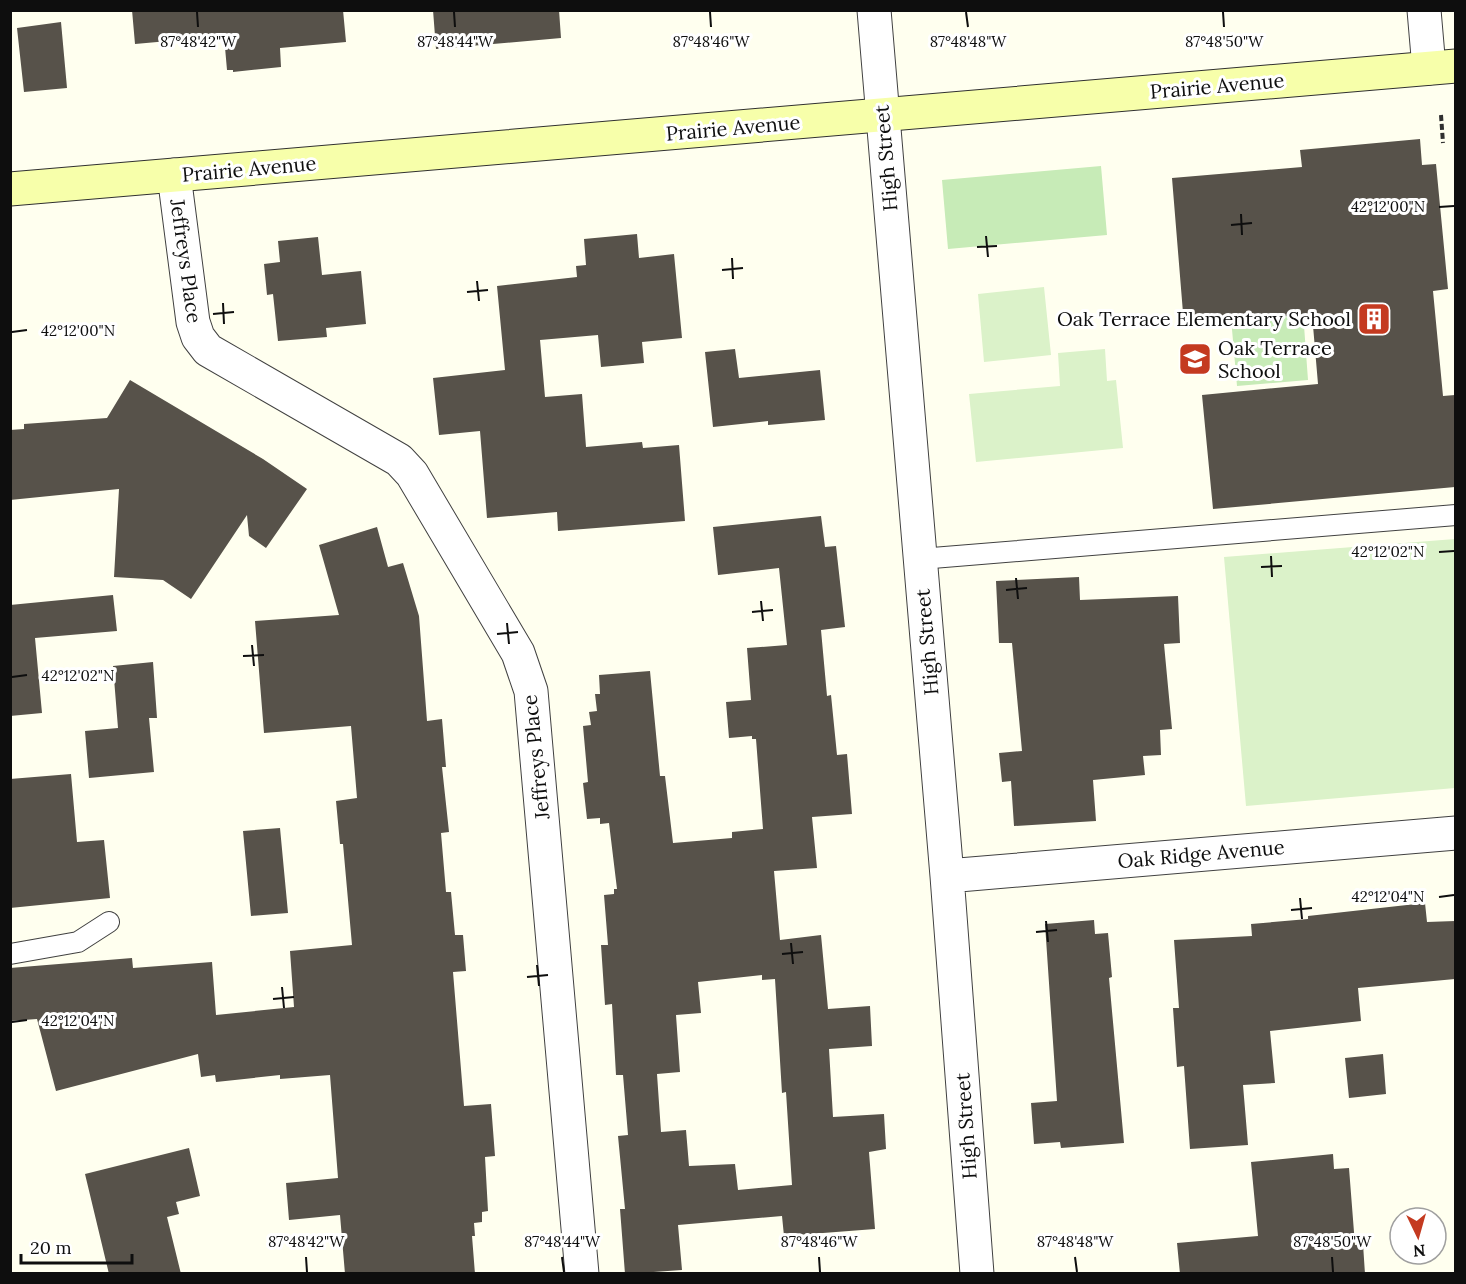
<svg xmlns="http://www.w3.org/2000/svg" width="1466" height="1284" font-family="Lora,serif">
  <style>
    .green { fill: #c7ebb7 }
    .pitch { fill: #dbf2c9 }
    .building { fill: #57524a; fill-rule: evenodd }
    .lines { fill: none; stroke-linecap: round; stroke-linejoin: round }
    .service-casing { stroke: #414141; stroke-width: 22 }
    .minor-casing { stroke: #414141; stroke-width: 35 }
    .secondary-casing { stroke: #303030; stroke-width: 35 }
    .path { stroke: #303030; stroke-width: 4; stroke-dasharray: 6 3; stroke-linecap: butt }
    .service { stroke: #fff; stroke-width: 20 }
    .minor { stroke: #fff; stroke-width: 33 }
    .secondary { stroke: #f7ffaa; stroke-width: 33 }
    .ticks { fill: none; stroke: #0e0e0e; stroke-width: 2 }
    .labels { text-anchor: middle; stroke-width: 6; stroke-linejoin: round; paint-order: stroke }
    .street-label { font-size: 20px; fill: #0e0e0e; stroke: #fff }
    .poi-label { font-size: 20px; fill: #0e0e0e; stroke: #fff; text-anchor: end }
    .ticks-label { font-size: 15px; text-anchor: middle; fill: #0e0e0e; stroke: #fff; stroke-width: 6; stroke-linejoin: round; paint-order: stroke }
  </style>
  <rect width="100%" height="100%" fill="#ffffef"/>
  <path class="green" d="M1101,166L1107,235L948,249L942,180Z
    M1303,312L1308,380L1237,386L1231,318Z"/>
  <path class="pitch" d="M1044,287L1051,355L984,362L978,294Z
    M1105,349L1107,381L1116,380L1123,448L976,462L969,394L1060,386L1058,353Z
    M1455,539V788L1246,806L1224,557Z"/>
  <path class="building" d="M132,10H343L346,42L280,48L281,67L233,72V70H227L224,36L135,44Z
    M433,10H559L561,38L436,49Z
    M61,22L67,88L24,92L17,28Z
    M1420,139L1422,165L1436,164L1448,289L1433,291L1443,396L1455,395V487L1213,509L1202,395L1318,384L1312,314L1184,325L1172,178L1302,167L1300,150Z
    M637,234L639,258L674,254L682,338L642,342L644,363L601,367L598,335L540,340L545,397L582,394L586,447L642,442L643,448L679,445L685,521L558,531L557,512L487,518L480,431L439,435L433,378L505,370L497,286L577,277L576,266L586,265L584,239Z
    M318,237L322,275L361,271L366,324L326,328L327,337L278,341L273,294L267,295L264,264L280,262L278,241Z
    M735,349L739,378L820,370L825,420L768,425V421L713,427L705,352Z
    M130,380L263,459L307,489L266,548L249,536L247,515L191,599L163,580L114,577L119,489L10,500V430L24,429V424L107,418Z
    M821,516L825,547L836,546L845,627L821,630L827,696L831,695L837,755L847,754L852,814L812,817L817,868L774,871L780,940L821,935L828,1009L870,1006L872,1046L829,1049L833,1117L884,1114L886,1149L869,1152L875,1229L784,1236L782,1216L678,1225L682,1270L625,1274L620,1209H625L618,1136L628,1135L623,1075H616L612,1004L605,1005L601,945H608L604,895L614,894V889H617L609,823L600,824V818L587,819L583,783L588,782L583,726L591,725L589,712L597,711L595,694H600L599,675L650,671L660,776H665L673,843L732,838V832L763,829L756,739H752V736L729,738L726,702L751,700L747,648L787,645L779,568L718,575L713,527ZM762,975V980L775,979L782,1093L786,1092L792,1185L738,1190L735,1164L689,1166L686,1130L661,1132L657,1074L680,1072L676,1015L701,1013L698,982Z
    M377,527L388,567L403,563L419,616L427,721L442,719L446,767H442L449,832L441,833L446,892H451L455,935H463L466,971L453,972L464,1106L491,1104L495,1156L485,1157L488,1211L482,1212V1222L474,1223L475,1236H472L475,1274H345L340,1215L289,1220L286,1183L338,1178L330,1075L280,1079V1075L216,1082L215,1075L201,1077L198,1054L56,1091L37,1019L10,1021V968L132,958L133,968L212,962L216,1015L294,1007L290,951L352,945L343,844H340L336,801L357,798L351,726L264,733L255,621L339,615L319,545Z
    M1079,577L1080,600L1178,596L1180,643L1164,644L1172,729L1160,730L1161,755L1143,756L1145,775L1093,780L1096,821L1014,826L1011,781L1002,782L999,753L1022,751L1012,643H999L996,581Z
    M113,595L117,631L35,638L42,713L10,716V605Z
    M153,662L157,718H149L154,772L89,778L85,731L118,728L113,666Z
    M71,774L77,842L104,840L110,898L10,908V779Z
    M280,828L288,913L251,916L243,831Z
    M1425,903L1427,922L1455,921V979L1358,988L1361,1021L1270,1031L1275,1083L1243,1085L1248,1145L1190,1149L1184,1066L1177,1067L1173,1008H1179L1174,940L1252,936L1251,924L1308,919V916Z
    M1094,920L1095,934L1108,933L1112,977L1109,978L1124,1143L1061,1148L1060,1142L1034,1144L1031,1103L1057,1101L1045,924Z
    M1383,1054L1386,1094L1349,1098L1345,1058Z
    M189,1148L200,1196L176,1202L179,1214L167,1217L181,1274H109L85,1174Z
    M1333,1154L1334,1169L1349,1168L1355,1245L1363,1244L1365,1274H1180L1177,1243L1258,1236L1251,1162Z"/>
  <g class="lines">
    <defs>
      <path id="service" d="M920,559L1456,515
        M10,954L78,942L109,922"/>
      <path id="minor" d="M874,10L947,876L977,1274
        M1424,10L1429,68
        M174,175L193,322L198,337L208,350L399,460L412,474L518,653L531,691L582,1274
        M947,876L1456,833"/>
      <path id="secondary" d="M10,189L1456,66"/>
    </defs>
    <use href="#service" class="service-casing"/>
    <use href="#minor" class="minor-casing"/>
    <use href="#secondary" class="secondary-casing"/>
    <path class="path" d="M1441,115L1443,143"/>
    <use href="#service" class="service"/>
    <use href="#minor" class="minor"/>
    <use href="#secondary" class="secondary"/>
  </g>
  <path class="ticks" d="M197,12L198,27M454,12L455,27M710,12L711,27M966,12L968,27M1223,12L1224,27M1439,207L1454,206M1241,214L1242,235M1231,225L1252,223M986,236L988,257M977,247L997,246M732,258L733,279M722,270L743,268M477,281L479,301M467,292L488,290M223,303L224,324M213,314L234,312M12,332L27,330M1439,552L1454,551M1271,556L1272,577M1261,567L1282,566M1016,578L1018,599M1006,590L1027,588M761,601L763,621M752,612L773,610M507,623L509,644M497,634L518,632M252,645L254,666M243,656L264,655M12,677L27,675M1439,897L1454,895M1300,898L1302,919M1291,910L1312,908M1046,921L1048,942M1036,932L1057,930M791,943L793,964M782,954L803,952M537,965L539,986M527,977L548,975M282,987L284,1008M273,999L294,997M12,1022L27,1020M306,1257L307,1272M562,1257L564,1272M819,1257L820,1272M1075,1257L1077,1272M1332,1257L1333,1272"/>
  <defs>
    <symbol id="building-square" viewBox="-11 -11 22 22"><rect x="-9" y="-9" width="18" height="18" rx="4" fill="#c43a20" stroke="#fff"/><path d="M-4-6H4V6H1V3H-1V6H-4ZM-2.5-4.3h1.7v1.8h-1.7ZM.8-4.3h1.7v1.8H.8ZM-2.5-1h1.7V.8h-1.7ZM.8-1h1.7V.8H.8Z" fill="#fff"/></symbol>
    <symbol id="school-square" viewBox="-11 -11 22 22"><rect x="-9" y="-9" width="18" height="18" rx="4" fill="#c43a20" stroke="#fff"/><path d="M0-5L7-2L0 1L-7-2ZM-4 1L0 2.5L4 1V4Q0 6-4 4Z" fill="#fff"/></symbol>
  </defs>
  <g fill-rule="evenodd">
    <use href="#building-square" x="1355" y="300" width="38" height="38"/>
    <use href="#school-square" x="1176" y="340" width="38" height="38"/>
  </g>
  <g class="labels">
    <g class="street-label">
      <text transform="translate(1217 86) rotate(-5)" y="7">Prairie Avenue</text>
      <text transform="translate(733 128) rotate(-5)" y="7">Prairie Avenue</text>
      <text transform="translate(886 158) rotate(-95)" y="7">High Street</text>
      <text transform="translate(249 169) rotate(-5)" y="7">Prairie Avenue</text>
      <text transform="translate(186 261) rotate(82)" y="7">Jeffreys Place</text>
      <text transform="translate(927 642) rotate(-95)" y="7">High Street</text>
      <text transform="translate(536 757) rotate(-96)" y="7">Jeffreys Place</text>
      <text transform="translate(1201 854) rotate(-5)" y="7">Oak Ridge Avenue</text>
      <text transform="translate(966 1126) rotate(-94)" y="7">High Street</text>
    </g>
    <g class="poi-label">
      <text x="1351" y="326">Oak Terrace Elementary School</text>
      <text x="1218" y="355" text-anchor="start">Oak Terrace<tspan x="1218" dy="23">School</tspan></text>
    </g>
  </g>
  <g class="ticks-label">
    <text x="198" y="47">87°48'42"W</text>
    <text x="455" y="47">87°48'44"W</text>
    <text x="711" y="47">87°48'46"W</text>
    <text x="968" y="47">87°48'48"W</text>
    <text x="1224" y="47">87°48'50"W</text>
    <text x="1388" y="212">42°12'00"N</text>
    <text x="78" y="336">42°12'00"N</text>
    <text x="1388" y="557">42°12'02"N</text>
    <text x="78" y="681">42°12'02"N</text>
    <text x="1388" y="902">42°12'04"N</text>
    <text x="78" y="1026">42°12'04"N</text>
    <text x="306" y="1247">87°48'42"W</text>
    <text x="562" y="1247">87°48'44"W</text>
    <text x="819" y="1247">87°48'46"W</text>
    <text x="1075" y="1247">87°48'48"W</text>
    <text x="1332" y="1247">87°48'50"W</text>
  </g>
  <rect width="1466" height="1284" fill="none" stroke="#0e0e0e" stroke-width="24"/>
  <g transform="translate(1418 1236) rotate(175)"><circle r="28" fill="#ffffff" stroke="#9f9f9f" stroke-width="1.5"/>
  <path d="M0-4.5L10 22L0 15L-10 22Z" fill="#c43a20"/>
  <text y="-9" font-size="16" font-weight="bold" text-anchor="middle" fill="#0e0e0e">N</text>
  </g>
  <path d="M21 1254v9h111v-9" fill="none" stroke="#0e0e0e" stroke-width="3"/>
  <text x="30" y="1254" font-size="18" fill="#0e0e0e" stroke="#ffffff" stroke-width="4.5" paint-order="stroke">20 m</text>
</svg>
